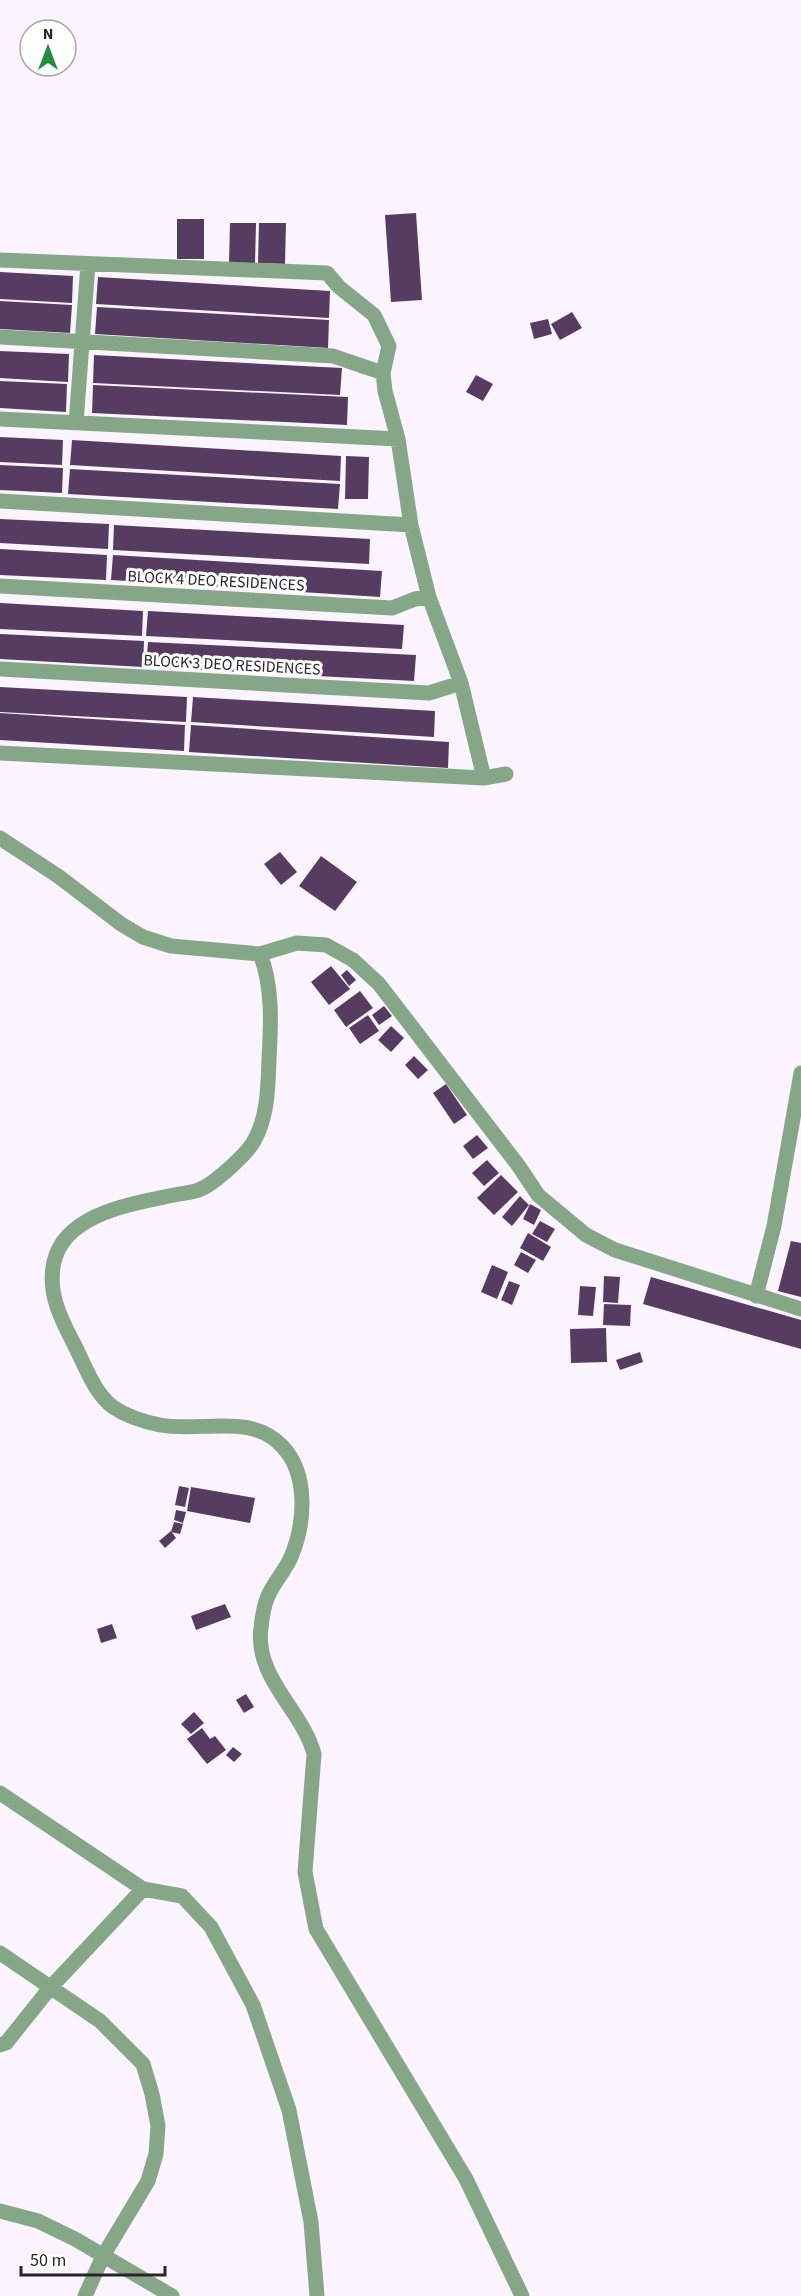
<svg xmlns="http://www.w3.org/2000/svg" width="801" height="2296" font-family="'Source Sans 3',sans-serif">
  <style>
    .building { fill: #573c61 }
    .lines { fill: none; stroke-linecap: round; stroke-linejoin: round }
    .minor { stroke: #85a788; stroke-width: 15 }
    .labels { text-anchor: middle; stroke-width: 6; stroke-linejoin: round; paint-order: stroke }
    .street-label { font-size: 16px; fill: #29242b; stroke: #fff }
  </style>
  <rect width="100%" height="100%" fill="#fbf4ff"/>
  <path class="building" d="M416,213L422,300L391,302L385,215Z
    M177,219H204V259H177Z
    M230,223H256L255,264L229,263Z
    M259,223H286L285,264L258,263Z
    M0,272L73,276L72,303L0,299Z
    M98,277L330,291L329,318L96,304Z
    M0,301L72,305L70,333L0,329Z
    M97,307L329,320L328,348L95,334Z
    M572,312L582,328L560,340L551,324Z
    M548,319L552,334L534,339L530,323Z
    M0,351L69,354L68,382L0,378Z
    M94,355L342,368L340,395L93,383Z
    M476,375L493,384L483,401L466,392Z
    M0,381L67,384L66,412L0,408Z
    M93,385L348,397L347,425L92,413Z
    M0,437L63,440L62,465L0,462Z
    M72,440L341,456L340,481L70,465Z
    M346,456L369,457L368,499H345Z
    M0,465L63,468L62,493L0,490Z
    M70,469L340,484L338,509L68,494Z
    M0,519L109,524L108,549L0,543Z
    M114,525L370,539L369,564L113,550Z
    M0,549L107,555L106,580L0,575Z
    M113,555L382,571L380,597L111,580Z
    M0,603L143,611L142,636L0,629Z
    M148,611L404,625L402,649L146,636Z
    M0,634L144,641L143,667L0,659Z
    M148,642L416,655L414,681L146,667Z
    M0,687L187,697L186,722L0,712Z
    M193,697L435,711L434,737L191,722Z
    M0,713L185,725L184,751L0,740Z
    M191,725L449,742L448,768L189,752Z
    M280,852L297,872L281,885L264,864Z
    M321,856L357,882L335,911L299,886Z
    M331,966L350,989L329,1005L311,982Z
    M347,970L356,980L349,986L341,975Z
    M360,991L373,1008L346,1027L334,1010Z
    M384,1006L392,1016L379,1025L372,1015Z
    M368,1015L379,1031L360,1044L349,1028Z
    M391,1026L404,1038L391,1052L378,1040Z
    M414,1056L428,1070L418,1079L405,1065Z
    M446,1084L467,1115L454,1124L433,1093Z
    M477,1135L488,1148L473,1159L463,1146Z
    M487,1160L499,1173L484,1186L472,1173Z
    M501,1175L518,1192L494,1215L477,1198Z
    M520,1196L529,1205L512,1226L502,1217Z
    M530,1204L541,1210L534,1225L523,1219Z
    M540,1221L555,1229L547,1242L532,1234Z
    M528,1233L551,1247L543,1261L520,1248Z
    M791,1241L801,1243V1297L778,1291Z
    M521,1252L536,1260L528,1273L514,1265Z
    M492,1265L508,1272L497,1299L481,1292Z
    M604,1276L620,1277L618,1303L603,1302Z
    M651,1277L801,1320V1349L643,1304Z
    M509,1281L520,1285L512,1305L501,1300Z
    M580,1286L596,1287L593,1316L578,1315Z
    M604,1304L631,1305L630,1326L603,1325Z
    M606,1328L607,1362L571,1363L570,1329Z
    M640,1352L643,1362L620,1370L616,1360Z
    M179,1486L189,1488L185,1507L175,1505Z
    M191,1487L255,1498L250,1523L187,1511Z
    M176,1510L186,1512L183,1523L174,1520Z
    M174,1522L183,1524L180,1534L171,1532Z
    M171,1531L176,1538L165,1548L159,1541Z
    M225,1604L231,1617L196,1630L191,1616Z
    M112,1624L117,1638L101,1643L97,1629Z
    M246,1694L254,1707L244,1713L236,1700Z
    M194,1712L204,1723L191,1734L181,1724Z
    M202,1728L210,1739L215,1736L226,1750L207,1764L187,1739Z
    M233,1747L242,1754L234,1762L226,1755Z"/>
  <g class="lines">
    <path class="minor" d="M0,260L327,273L339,287L374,315L389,346L383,373L385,391L398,439L411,525L429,597L461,683L484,778L506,774
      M0,337L333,356L383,373
      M0,419L398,439
      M76,423L88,264
      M0,501L411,525
      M0,586L392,608L415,599L429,597
      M0,669L429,693L461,683
      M0,753L484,778
      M0,838L58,876L121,924L143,937L171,946L260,954L297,943L326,945L353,960L379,984L518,1165L538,1195L586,1235L615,1250L801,1309
      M260,954C273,986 271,1025 269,1059C268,1086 268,1116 254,1141C247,1154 215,1183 201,1189C193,1193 182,1193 174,1195C133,1204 65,1213 54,1262C47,1293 61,1319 75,1346C85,1366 95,1394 113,1407C126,1416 145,1422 160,1425C201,1433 250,1412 282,1446C309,1474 305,1524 291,1557C285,1571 274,1582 268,1596C264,1605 262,1618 261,1628C254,1677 303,1711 314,1754L305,1872L316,1929L466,2179L522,2296
      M756,1296L774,1226L801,1073
      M0,1793L143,1889
      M0,1953L100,2021L143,2064L152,2094L158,2126L156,2154L148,2181L103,2256L85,2296
      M0,2045L6,2043L50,1988L143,1889L182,1896L211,1927L253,2005L289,2110L311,2222L317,2296
      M0,2211L38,2221L75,2239L172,2296"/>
  </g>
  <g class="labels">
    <g class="street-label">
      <text transform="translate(216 580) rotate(3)" y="6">BLOCK 4 DEO RESIDENCES</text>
      <text transform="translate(232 664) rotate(3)" y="6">BLOCK 3 DEO RESIDENCES</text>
    </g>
  </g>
  <g transform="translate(48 48)"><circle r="28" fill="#ffffff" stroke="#a9a7aa" stroke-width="1.5"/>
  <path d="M0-4.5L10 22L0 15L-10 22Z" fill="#298a3d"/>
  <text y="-9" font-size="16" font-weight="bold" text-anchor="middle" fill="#29242b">N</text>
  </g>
  <path d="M21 2266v9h144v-9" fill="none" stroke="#29242b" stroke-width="3"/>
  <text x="30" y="2266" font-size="18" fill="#29242b" stroke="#ffffff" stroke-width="4.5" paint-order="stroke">50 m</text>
</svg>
